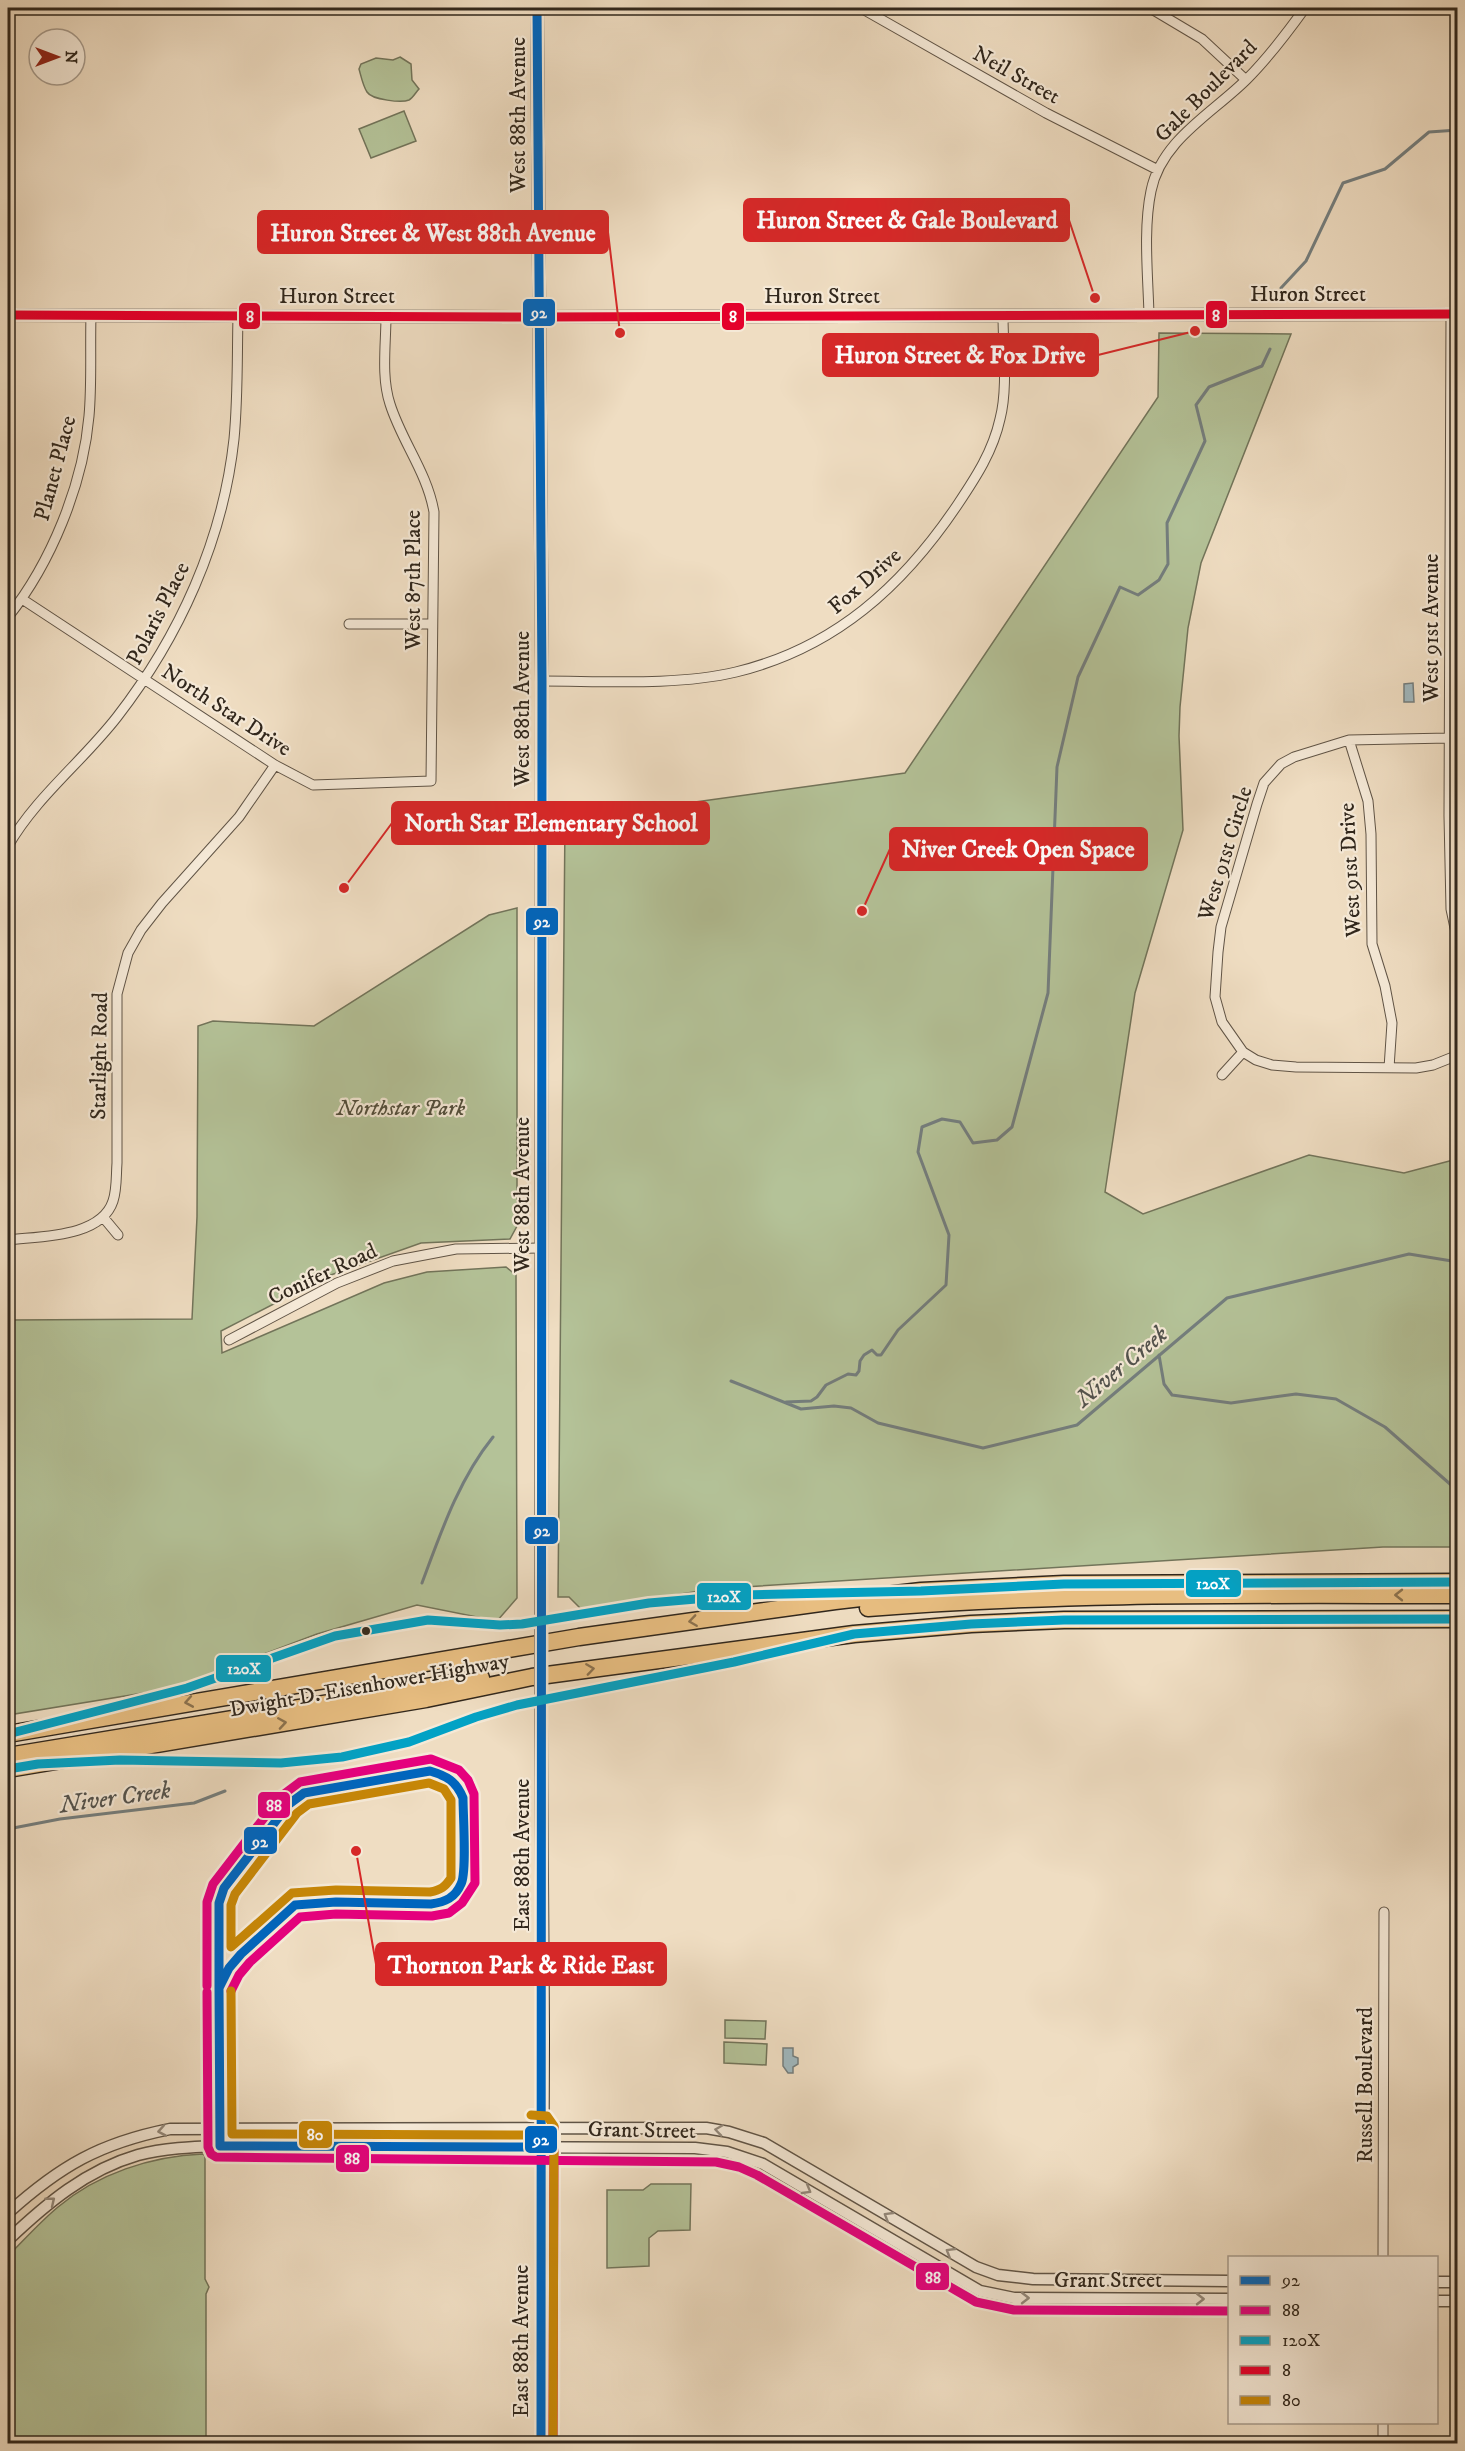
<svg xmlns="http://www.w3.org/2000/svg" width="1465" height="2451" font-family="'IM FELL DW Pica',serif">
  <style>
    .green { fill: #b4c298; stroke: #72745a; stroke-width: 1.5 }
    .water { fill: #a0b8bf; stroke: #747e7e; stroke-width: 1.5 }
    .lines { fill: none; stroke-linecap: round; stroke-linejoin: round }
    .stream { stroke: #747e7e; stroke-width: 3 }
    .minor-casing { stroke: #605446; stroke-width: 11 }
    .tertiary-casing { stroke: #605446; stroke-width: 13 }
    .secondary-casing { stroke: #31271c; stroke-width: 14 }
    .motorway-casing { stroke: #31271c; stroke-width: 19 }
    .minor { stroke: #f5e9d7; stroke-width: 9 }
    .tertiary { stroke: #f5e9d7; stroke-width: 10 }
    .secondary { stroke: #f5e9d7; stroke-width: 12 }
    .motorway { stroke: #e8be81; stroke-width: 16 }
    .secondary-bridge-casing { stroke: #31271c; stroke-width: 14; stroke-linecap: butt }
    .secondary-bridge { stroke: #f5e9d7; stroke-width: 12 }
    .bus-1-casing { stroke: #f5e9d7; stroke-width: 14 }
    .bus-2-casing { stroke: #f5e9d7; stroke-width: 14 }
    .bus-3-casing { stroke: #f5e9d7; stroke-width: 14 }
    .bus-4-casing { stroke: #f5e9d7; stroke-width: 14 }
    .bus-5-casing { stroke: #f5e9d7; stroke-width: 14 }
    .bus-1 { stroke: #0065bd; stroke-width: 9 }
    .bus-2 { stroke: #e5007d; stroke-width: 9 }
    .bus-3 { stroke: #02a2c5; stroke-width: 9 }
    .bus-4 { stroke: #e4002b; stroke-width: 9 }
    .bus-5 { stroke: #c68607; stroke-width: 9 }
    .oneway { stroke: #8c724e }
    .oneway2 { stroke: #93887a }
    .bus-dot { fill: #31271c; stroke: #f5e9d7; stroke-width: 2 }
    .labels { text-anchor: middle; stroke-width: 4.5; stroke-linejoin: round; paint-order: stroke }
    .street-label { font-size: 22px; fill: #31271c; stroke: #f5e9d7 }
    .park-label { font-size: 22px; font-style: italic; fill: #524e3b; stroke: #f5e9d7 }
    .water-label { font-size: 24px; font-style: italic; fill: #52524d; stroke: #f5e9d7 }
    .leader { fill: none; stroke: #d62828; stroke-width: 2 }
    .callout-dot { fill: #d62828; stroke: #f5e9d7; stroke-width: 2 }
    .callout { fill: #d62828; stroke: #d62828; stroke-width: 2 }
    .callout-label { font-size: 24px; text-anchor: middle; font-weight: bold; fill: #fff }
    .line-badge { stroke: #f5e9d7; stroke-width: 2 }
    .badge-label { font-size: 16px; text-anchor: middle; font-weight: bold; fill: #fff }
  </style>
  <rect width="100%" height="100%" fill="#efddc2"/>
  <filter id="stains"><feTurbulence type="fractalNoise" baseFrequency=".00333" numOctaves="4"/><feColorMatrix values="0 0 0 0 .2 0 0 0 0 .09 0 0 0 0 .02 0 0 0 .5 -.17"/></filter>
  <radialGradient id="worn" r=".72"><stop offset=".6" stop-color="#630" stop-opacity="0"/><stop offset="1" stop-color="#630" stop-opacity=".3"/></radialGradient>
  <path class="green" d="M400,57L411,64L412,80L419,89C416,92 413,98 409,100C402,103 372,100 367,92C363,86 361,76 359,69L361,64L376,58L393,60Z
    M404,111L416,141L371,158L359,129Z
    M1159,333L1291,334L1201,563L1188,628L1180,707L1179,736L1183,830L1135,993L1105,1192L1143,1214L1309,1155L1404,1173L1457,1159V1547H1383L712,1589L582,1610L569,1597H558L565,820L905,773L1158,397Z
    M517,908V1226L510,1239L421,1243L328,1276L221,1331L222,1353L384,1283L427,1272L506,1267L516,1275L517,1598L497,1621L417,1605L317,1634L174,1688L8,1715V1320L192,1319L197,1217L198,1026L213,1021L314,1026L489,915Z
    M725,2020L766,2021L765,2039L725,2038Z
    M724,2042L767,2044L766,2065L724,2063Z
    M203,2154L205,2156V2279L209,2287L206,2294V2443H8V2256C24,2240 40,2222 58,2207C97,2174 151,2156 203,2154Z
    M651,2184H691L690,2230L658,2231L649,2238V2266L607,2268V2190H643Z"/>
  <path class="water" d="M1413,683L1414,702H1404V684Z
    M783,2048H793V2056L798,2058V2064L793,2067V2073H788L783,2066Z"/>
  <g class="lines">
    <path class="stream" d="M1281,288L1306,261L1343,183L1385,169L1429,132L1458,130
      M1159,1355L1164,1384L1172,1395L1231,1403L1296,1394L1336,1399L1385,1427L1458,1491
      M731,1381L801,1409L834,1406L851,1408L878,1423L983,1448L1077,1425L1227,1298L1409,1254L1458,1262
      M786,1402L811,1401L817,1397L826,1385L848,1374L856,1375L859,1371L860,1361L864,1355L872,1350L877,1355H881L898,1330L946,1285L949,1235L918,1152L922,1127L942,1119L960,1122L973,1143L997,1140L1012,1127L1048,993L1057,767L1078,677L1120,587L1138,595L1159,580L1168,564L1167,523L1205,441L1196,405L1209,387L1262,366L1270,349
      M422,1583C441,1532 459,1479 493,1437
      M8,1829L60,1819L194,1803L225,1791"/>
    <defs>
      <path id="minor" d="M861,8L1046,113L1158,170
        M1150,8L1202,39L1246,80
        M1451,314L1449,816L1451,909L1458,942
        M1149,315C1148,276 1143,229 1151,191C1161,140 1213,113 1247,79C1269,57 1287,33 1305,8
        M22,599L275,765L313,785L431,781L434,512C427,472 402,442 390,404C381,377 386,344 386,316
        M8,617C51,563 83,485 89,416C92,383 90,349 91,315
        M349,624H432
        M542,681C603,681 677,686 736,672C835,648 903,586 958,504C976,477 993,451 1000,419C1008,389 1003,347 1003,315
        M1449,738L1349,740L1294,757L1281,764L1264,783L1257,804L1221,927L1218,952L1215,997L1222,1022L1243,1052L1256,1060L1272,1065L1296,1067L1416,1068L1433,1065L1458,1055
        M1349,740L1368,801L1371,834L1372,944L1385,986L1392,1023L1389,1068
        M8,846C36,797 82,762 117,717C179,637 223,541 234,439C238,398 237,357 238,316
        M1222,1075L1243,1052
        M103,1217L118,1235
        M8,1240C39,1236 101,1238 113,1201C117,1189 116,1176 117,1163V994L128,953L141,930L162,903L239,817L275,765
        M229,1340L337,1283L393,1261L456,1249L542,1248
        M1383,2258L1384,1912
        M1383,2422V2444"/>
      <path id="tertiary" d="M8,2213C60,2166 100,2143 170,2129L706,2128L729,2132L764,2143L976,2267L998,2275L1033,2279L1230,2281
        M8,2240C46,2204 86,2170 138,2155C164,2148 193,2147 220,2146L695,2148L727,2152L763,2164L980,2291L1014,2298L1230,2299
        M1436,2282H1458
        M1436,2301H1458"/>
      <path id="secondary" d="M537,8L542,681L541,1598
        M8,315L540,317L1458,314
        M541,1722L543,2038L541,2444"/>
      <path id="motorway" d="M868,1608C1064,1592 1261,1595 1458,1595
        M8,1734L579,1637L835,1601L921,1591L1064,1584L1458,1582
        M8,1756L481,1678
        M8,1769L426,1699L532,1677L854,1634L971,1624L1064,1620L1458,1619"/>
    </defs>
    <use href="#minor" class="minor-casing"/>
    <use href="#tertiary" class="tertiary-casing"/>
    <use href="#secondary" class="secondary-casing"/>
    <use href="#motorway" class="motorway-casing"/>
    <use href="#minor" class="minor"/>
    <use href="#tertiary" class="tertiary"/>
    <use href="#secondary" class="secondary"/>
    <use href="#motorway" class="motorway"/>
    <defs>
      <path id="secondary-bridge" d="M541,1598V1722"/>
    </defs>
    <use href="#secondary-bridge" class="secondary-bridge-casing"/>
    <use href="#secondary-bridge" class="secondary-bridge"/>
    <defs>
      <path id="bus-1" d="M537,8L542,681L541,2444
        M430,1771C447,1776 456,1781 463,1798C463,1814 467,1873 461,1884C455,1898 445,1902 431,1904L336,1902L295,1905L241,1954L229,1968L219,1988V1903L224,1888L289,1804L304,1793Z
        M219,1988L220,2146
        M220,2146L542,2147"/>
      <path id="bus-2" d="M207,1986V1902L213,1884L280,1797L300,1782L431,1759L459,1770L468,1780L474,1794L475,1883L462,1903L449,1913L432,1916L336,1914L300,1917L250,1962L239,1975L231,1991
        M207,1992L208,2147L211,2154L216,2157L716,2162L739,2167L757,2175L976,2302L1014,2310L1230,2311
        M553,2444L554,2127"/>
      <path id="bus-3" d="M8,1734L187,1688L335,1636L428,1620L500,1625L522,1624L649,1603L743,1595L921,1591L1064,1584L1458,1582
        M8,1769L38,1764L120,1760L281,1763L342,1757L409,1742L476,1717L517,1705L734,1662L854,1634L971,1624L1064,1620L1458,1619"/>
      <path id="bus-4" d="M8,315L540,317L1458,314"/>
      <path id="bus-5" d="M429,1783L444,1789L451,1800V1878C445,1887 441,1890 430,1892L336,1890L292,1893L231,1947V1905L235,1894L297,1813L309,1804Z
        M231,1991L232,2134L542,2135
        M531,2115L547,2116L554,2126L553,2444"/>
    </defs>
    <use href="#bus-1" class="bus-1-casing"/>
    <use href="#bus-2" class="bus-2-casing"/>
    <use href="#bus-3" class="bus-3-casing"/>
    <use href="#bus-4" class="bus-4-casing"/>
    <use href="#bus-5" class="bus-5-casing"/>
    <use href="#bus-1" class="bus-1"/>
    <use href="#bus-2" class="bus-2"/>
    <use href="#bus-3" class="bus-3"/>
    <use href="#bus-4" class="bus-4"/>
    <use href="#bus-5" class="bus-5"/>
  </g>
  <defs><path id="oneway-chevron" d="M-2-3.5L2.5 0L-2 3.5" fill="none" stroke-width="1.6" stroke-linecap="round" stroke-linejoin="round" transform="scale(1.5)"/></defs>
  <g class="oneway">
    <use href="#oneway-chevron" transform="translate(1399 1595) rotate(-180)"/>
    <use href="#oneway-chevron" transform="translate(693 1621) rotate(172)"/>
    <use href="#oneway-chevron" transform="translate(590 1669) rotate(-8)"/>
    <use href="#oneway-chevron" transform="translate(189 1702) rotate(170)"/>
    <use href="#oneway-chevron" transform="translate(282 1723) rotate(-9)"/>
  </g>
  <g class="oneway2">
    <use href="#oneway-chevron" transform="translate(719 2130) rotate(-172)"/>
    <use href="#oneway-chevron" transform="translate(162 2131) rotate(170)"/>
    <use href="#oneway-chevron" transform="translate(807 2190) rotate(30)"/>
    <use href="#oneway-chevron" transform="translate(51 2201) rotate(-39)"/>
    <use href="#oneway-chevron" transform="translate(888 2216) rotate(-149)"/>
    <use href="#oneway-chevron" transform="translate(950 2252) rotate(-149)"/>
    <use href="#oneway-chevron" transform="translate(1025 2298)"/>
    <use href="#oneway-chevron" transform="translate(1200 2299)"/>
  </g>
  <circle class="bus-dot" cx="366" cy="1631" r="5"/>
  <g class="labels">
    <g class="street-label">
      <text transform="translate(1017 74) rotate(29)" y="8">Neil Street</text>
      <text transform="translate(1205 90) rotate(-45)" y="8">Gale Boulevard</text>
      <text transform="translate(517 115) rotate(-90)" y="8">West 88th Avenue</text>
      <text x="1308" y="301">Huron Street</text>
      <text x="337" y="303">Huron Street</text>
      <text x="822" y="303">Huron Street</text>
      <text transform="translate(54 468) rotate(-75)" y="8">Planet Place</text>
      <text transform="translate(412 580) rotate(-90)" y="8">West 87th Place</text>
      <text transform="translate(864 580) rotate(-41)" y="8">Fox Drive</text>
      <text transform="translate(157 613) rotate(-63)" y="8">Polaris Place</text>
      <text transform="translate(1430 628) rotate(-90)" y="8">West 91st Avenue</text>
      <text transform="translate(227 709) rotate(33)" y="8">North Star Drive</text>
      <text transform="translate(521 709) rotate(-90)" y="8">West 88th Avenue</text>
      <text transform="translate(1224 853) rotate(-73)" y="8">West 91st Circle</text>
      <text transform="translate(1349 870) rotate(-93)" y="8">West 91st Drive</text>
      <text transform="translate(98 1056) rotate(-89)" y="8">Starlight Road</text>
      <text transform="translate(521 1195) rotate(-90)" y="8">West 88th Avenue</text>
      <text transform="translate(322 1273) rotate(-25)" y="8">Conifer Road</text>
      <text transform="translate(369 1684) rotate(-10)" y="8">Dwight D. Eisenhower Highway</text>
      <text transform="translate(521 1855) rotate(-90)" y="8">East 88th Avenue</text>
      <text transform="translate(1364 2085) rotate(-90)" y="8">Russell Boulevard</text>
      <text transform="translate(642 2129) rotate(1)" y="8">Grant Street</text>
      <text x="1108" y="2287">Grant Street</text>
      <text transform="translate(520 2341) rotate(-90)" y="8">East 88th Avenue</text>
    </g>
    <g class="park-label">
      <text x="401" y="1115">Northstar Park</text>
    </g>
    <g class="water-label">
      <text transform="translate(1121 1366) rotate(-40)" y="8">Niver Creek</text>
      <text transform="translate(115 1797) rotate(-8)" y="8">Niver Creek</text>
    </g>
  </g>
  <path class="leader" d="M1095 298L1069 220M620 333L608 232M1195 331L1098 355M344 888L392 823M862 911L890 849M356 1851L376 1964"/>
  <g class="callout-dot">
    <circle cx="1095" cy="298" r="6"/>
    <circle cx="620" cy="333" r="6"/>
    <circle cx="1195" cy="331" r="6"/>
    <circle cx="344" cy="888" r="6"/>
    <circle cx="862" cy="911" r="6"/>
    <circle cx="356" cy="1851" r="6"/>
  </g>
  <g class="callout">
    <rect x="744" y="199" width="325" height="42" rx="6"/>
    <rect x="258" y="211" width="350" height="42" rx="6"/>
    <rect x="823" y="334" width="275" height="42" rx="6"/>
    <rect x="392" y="802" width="317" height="42" rx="6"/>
    <rect x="890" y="828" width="257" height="42" rx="6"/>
    <rect x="376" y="1943" width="290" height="42" rx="6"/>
  </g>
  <g class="callout-label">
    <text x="907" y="228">Huron Street &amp; Gale Boulevard</text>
    <text x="433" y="241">Huron Street &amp; West 88th Avenue</text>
    <text x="960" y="363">Huron Street &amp; Fox Drive</text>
    <text x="551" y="831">North Star Elementary School</text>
    <text x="1018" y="857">Niver Creek Open Space</text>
    <text x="521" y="1973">Thornton Park &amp; Ride East</text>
  </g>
  <g class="line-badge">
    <rect x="522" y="298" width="34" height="29" rx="6" fill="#0065bd"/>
    <rect x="1205" y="300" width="23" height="29" rx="6" fill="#e4002b"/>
    <rect x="238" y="302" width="23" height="28" rx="6" fill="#e4002b"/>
    <rect x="721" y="302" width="24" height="29" rx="6" fill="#e4002b"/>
    <rect x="525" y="907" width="34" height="29" rx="6" fill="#0065bd"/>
    <rect x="524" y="1516" width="35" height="29" rx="6" fill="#0065bd"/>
    <rect x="1185" y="1569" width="57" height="29" rx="6" fill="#02a2c5"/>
    <rect x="696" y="1582" width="56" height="29" rx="6" fill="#02a2c5"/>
    <rect x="215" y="1654" width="57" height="29" rx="6" fill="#02a2c5"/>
    <rect x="257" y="1791" width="34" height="28" rx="6" fill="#e5007d"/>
    <rect x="243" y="1826" width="35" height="29" rx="6" fill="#0065bd"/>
    <rect x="298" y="2120" width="35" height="29" rx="6" fill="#c68607"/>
    <rect x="524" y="2125" width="34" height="29" rx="6" fill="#0065bd"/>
    <rect x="335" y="2144" width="35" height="29" rx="6" fill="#e5007d"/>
    <rect x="915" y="2262" width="35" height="29" rx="6" fill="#e5007d"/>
  </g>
  <g class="badge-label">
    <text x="539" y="318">92</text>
    <text x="1216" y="321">8</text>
    <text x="250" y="322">8</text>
    <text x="733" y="322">8</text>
    <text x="542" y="927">92</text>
    <text x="542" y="1536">92</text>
    <text x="1213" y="1589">120X</text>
    <text x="724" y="1602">120X</text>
    <text x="244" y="1674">120X</text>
    <text x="274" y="1811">88</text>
    <text x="260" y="1847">92</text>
    <text x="315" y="2140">80</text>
    <text x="541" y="2145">92</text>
    <text x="352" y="2164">88</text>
    <text x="933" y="2283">88</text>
  </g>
  <rect width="1465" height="2451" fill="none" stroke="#efddc2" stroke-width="30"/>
  <rect x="9" y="9" width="1447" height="2433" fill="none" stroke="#31271c" stroke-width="3"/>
  <rect x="15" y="15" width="1435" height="2421" fill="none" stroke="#31271c" stroke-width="1.5"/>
  <rect x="1228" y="2256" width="210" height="168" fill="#f5e9d7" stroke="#a79b8c" stroke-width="1.5"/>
  <rect x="1240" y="2276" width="30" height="9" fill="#0065bd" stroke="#a79b8c" stroke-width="1.5"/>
  <text x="1282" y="2286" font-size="18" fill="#31271c">92</text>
  <rect x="1240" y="2306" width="30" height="9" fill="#e5007d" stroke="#a79b8c" stroke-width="1.5"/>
  <text x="1282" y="2316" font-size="18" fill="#31271c">88</text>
  <rect x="1240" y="2336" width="30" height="9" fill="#02a2c5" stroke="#a79b8c" stroke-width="1.5"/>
  <text x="1282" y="2346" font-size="18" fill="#31271c">120X</text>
  <rect x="1240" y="2366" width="30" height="9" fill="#e4002b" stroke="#a79b8c" stroke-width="1.5"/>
  <text x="1282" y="2376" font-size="18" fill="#31271c">8</text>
  <rect x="1240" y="2396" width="30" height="9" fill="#c68607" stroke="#a79b8c" stroke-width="1.5"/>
  <text x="1282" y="2406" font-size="18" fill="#31271c">80</text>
  <g transform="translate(57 57) rotate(90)"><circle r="28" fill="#f5e9d7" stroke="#a79b8c" stroke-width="1.5"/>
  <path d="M0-4.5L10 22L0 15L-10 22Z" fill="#8f2418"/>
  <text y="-9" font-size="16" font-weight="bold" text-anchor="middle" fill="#31271c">N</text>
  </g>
  <rect width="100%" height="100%" filter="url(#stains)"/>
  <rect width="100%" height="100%" fill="url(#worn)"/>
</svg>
